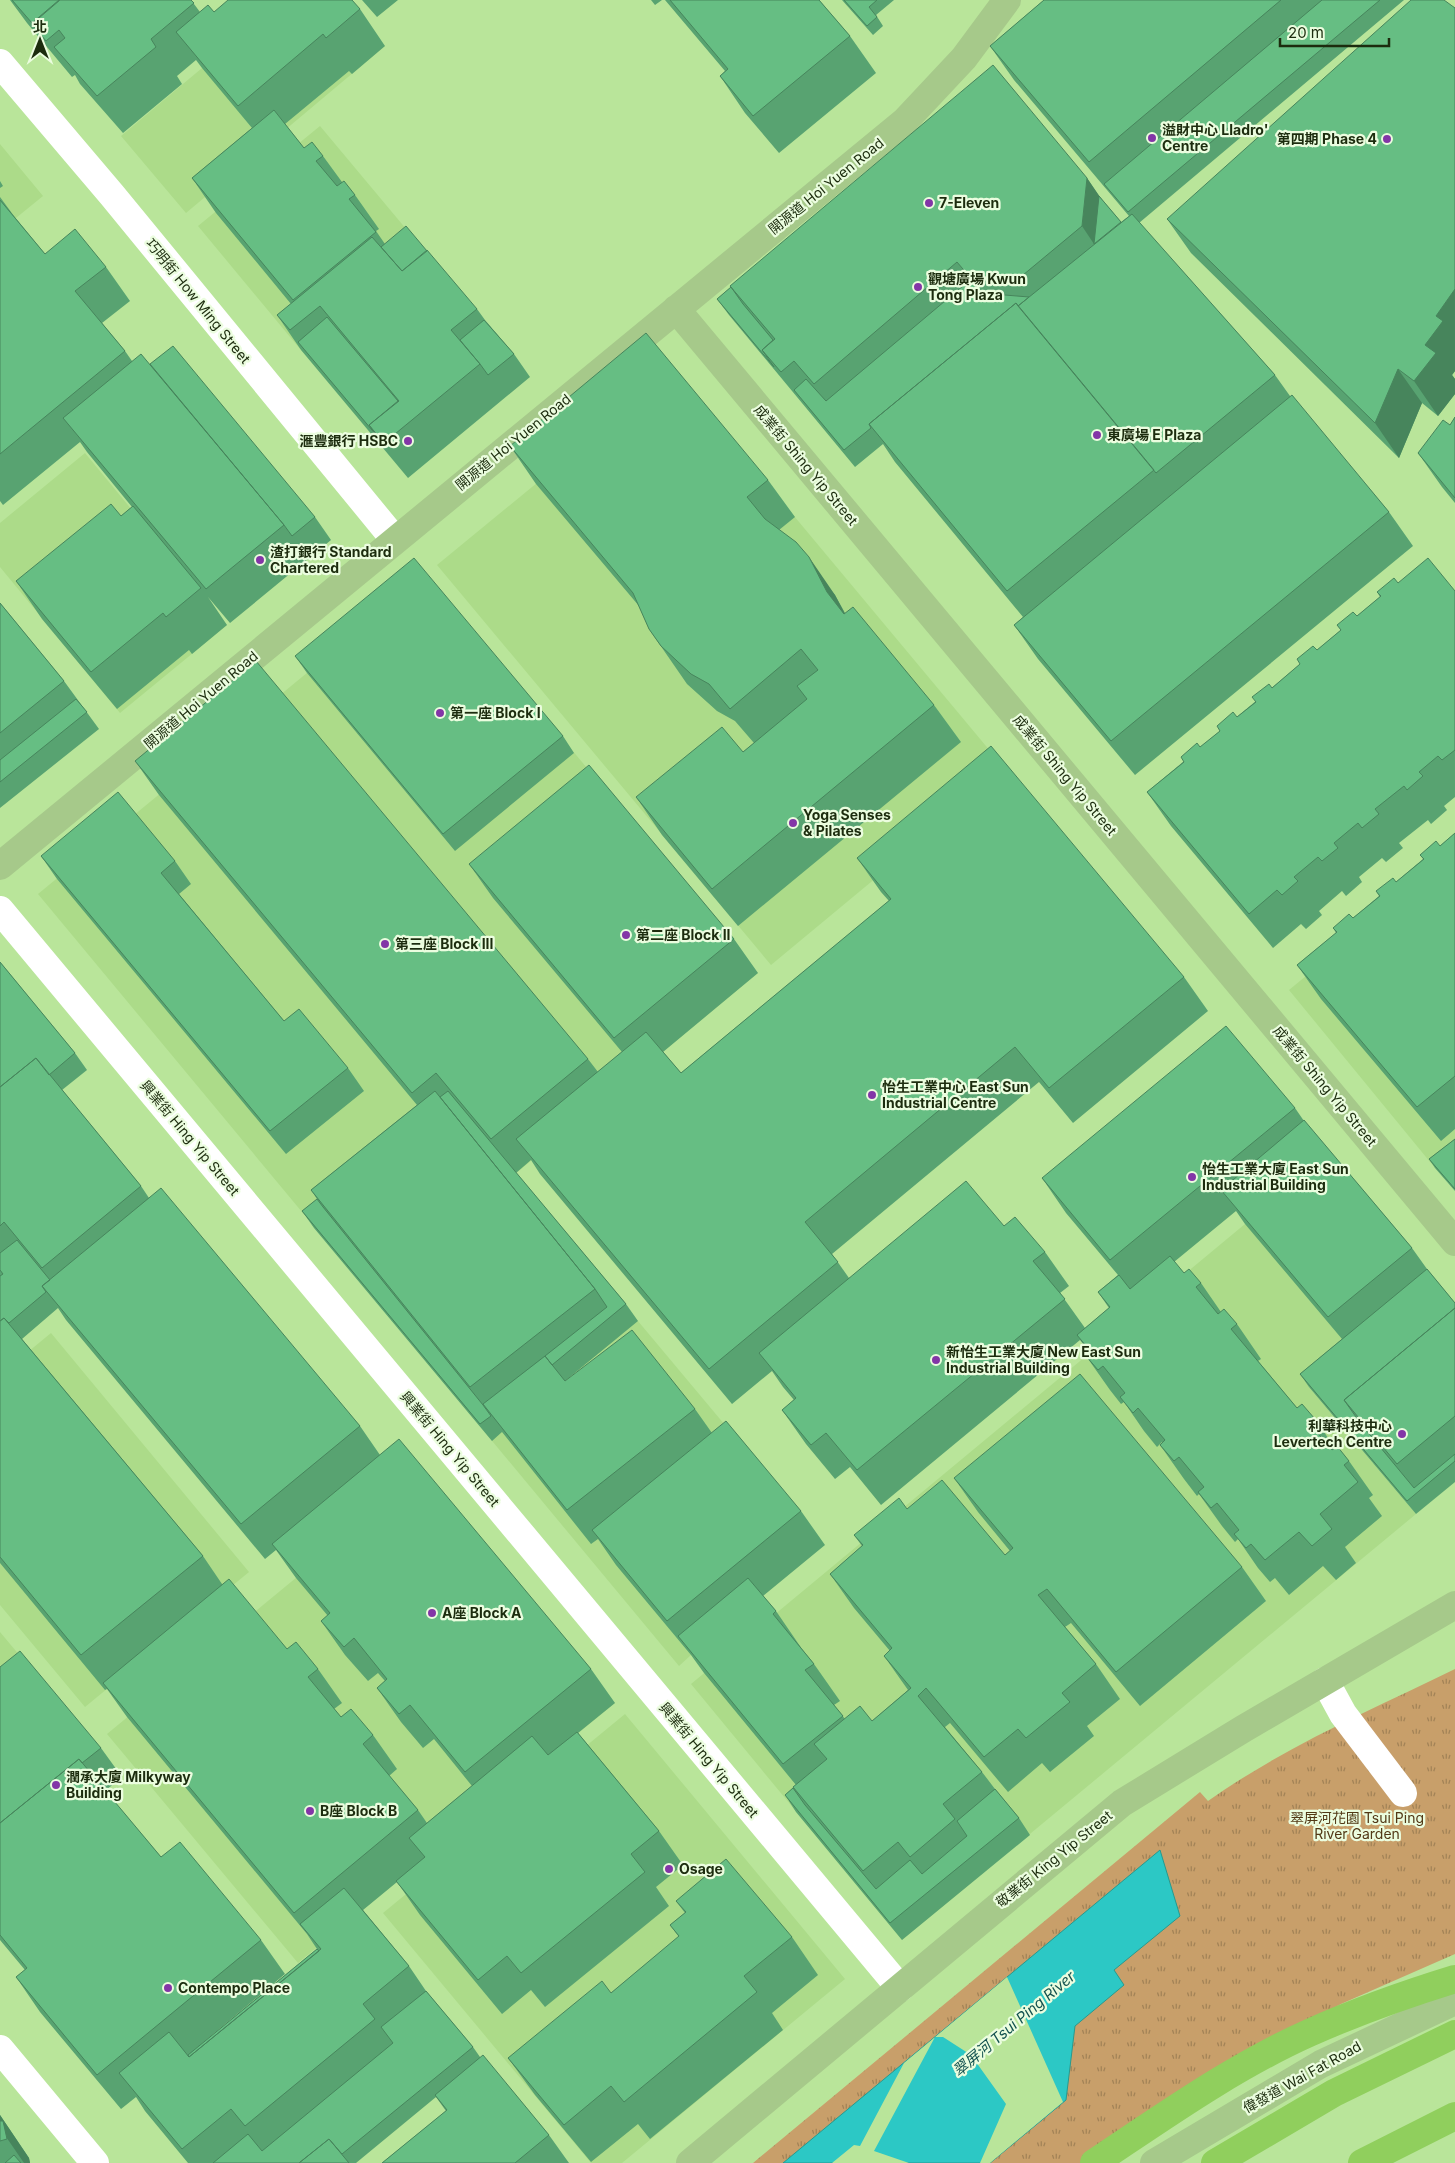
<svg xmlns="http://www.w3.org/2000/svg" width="1455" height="2163" font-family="Inter,'Noto Sans TC',sans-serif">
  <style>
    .built { fill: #acdb89 }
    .park { fill: url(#park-tufts) }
    .water { fill: #2cc8c5; stroke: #27998e }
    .pier { fill: #b9e59a }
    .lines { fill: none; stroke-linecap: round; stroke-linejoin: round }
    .minor { stroke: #fff; stroke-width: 28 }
    .major { stroke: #a6c98a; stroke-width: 28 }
    .highway { stroke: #90cf5d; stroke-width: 28 }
    .wall { fill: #58a371; fill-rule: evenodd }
    .shaded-wall { fill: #47855c }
    .building { fill: #66be83; stroke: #47855c }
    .poi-dot { fill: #8336a7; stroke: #ebfddf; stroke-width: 2 }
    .labels { text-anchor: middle; stroke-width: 4.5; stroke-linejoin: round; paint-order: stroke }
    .poi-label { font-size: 14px; font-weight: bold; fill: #1c2c0e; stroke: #ebfddf; text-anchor: start }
    .street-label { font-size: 14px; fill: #1c2c0e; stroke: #ebfddf }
    .park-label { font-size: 14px; fill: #513815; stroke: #ebfddf }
    .water-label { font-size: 15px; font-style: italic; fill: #12514f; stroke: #ebfddf }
  </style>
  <defs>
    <pattern id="park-tufts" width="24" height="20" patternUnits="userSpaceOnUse" patternTransform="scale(1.25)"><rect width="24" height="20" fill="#c89f6a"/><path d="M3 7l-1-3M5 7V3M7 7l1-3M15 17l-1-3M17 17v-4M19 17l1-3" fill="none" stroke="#a28256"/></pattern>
  </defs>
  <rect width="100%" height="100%" fill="#b9e59a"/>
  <path class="built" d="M283,0L385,46L186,213L121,136Z
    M320,126L422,248L300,349L198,226Z
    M0,144L43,196L0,231Z
    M673,371L1006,770L771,965L437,565Z
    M85,453L227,625L120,713L0,567V523Z
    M426,575L758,973L515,1174L735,1437L691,1655L679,1666L38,894Z
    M1455,853V1152L1435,1168L1289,990Z
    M1245,1224L1436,1282L1309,1387L1416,1514L902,1940L691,1684Z
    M51,1333L249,1572L85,1707L0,1605V1375Z
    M423,1473L615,1703L298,1963L107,1734Z
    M0,1632L41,1681L0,1714Z
    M625,1714L845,1979L622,2163H591L383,1913Z"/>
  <path class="park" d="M1455,1669V1954L1341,2004L1239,2058L1087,2163H753L1200,1792L1208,1801C1284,1747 1371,1710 1455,1669Z"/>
  <path class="water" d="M1160,1850L1180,1916L1114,1970L1124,1985L1075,2026L1066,2100L990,2163H783Z"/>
  <path class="pier" d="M1007,1977L1063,2102L990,2163H980L1006,2104L971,2055L943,2037H935L874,2151L909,2163H832L854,2145L860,2146L904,2063Z"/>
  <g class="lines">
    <path class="minor" d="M0,63L112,195L395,540
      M0,910L900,1988
      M1325,1681L1343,1714L1403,1793
      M0,2049L95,2163"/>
    <path class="major" d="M676,309L1455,1242
      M0,866L905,121L964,58L1007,0
      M690,2163L1122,1803L1243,1729L1455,1605
      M1154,2163L1321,2064L1455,2001"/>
    <path class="highway" d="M1094,2163C1163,2117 1233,2067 1309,2033C1356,2012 1406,1994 1455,1979
      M1215,2163L1334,2093L1455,2034
      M1362,2163L1455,2116"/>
  </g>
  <path class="wall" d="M10,0H191L200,12L360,9L385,46L352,74L349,71L285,124L304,148L323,156L342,182L355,195L379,229L376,231L385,244L477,309L485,320L514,354L530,377L408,478L301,350L277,315L291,304L216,213L192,178L252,128L202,68L196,60L177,76L182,84L123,133L80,84L75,75L72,77L27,23Z
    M362,0H398L377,17Z
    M651,0H662L655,5Z
    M665,0H819L850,36L876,73L779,153L745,113L720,76L725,71Z
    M842,0H894L876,15L883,26L873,35Z
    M1044,0H1404L1139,223L1275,375L1290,396L1389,512L1413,546L1135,775L1038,659L1014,625L1023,617L895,462L883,444L855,467L729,315L717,299L731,287L1087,178L1099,196L1121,222L1129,216L1014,80L990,46Z
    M1455,8V371L1452,375L1455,379V394L1438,416L1422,403L1399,458L1191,253L1167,219Z
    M0,181L3,186L0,188Z
    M0,197L14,216L45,254L106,267L130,301L102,323L125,351L132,361L150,364L315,517L331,540L230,623L208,597L227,625L192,654L189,650L117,709L42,619L16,581L121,516L132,507L87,452L80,442L3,505L0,501Z
    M1455,417V503L1442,487L1418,453L1450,425Z
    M510,446L768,480L795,517L779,530L835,595L845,613L934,705L961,742L738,926L662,835L636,797L743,752L754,743L735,721L717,711L687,684L649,629L639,606L536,484Z
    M1398,583L1455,591V797L1444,806L1447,810L1431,824L1428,820L1399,843L1403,848L1386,862L1382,858L1359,877L1362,882L1346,896L1342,891L1319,911L1322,915L1306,929L1301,924L1273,948L1171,826L1147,792L1341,630L1337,625L1357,616L1380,597L1377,592Z
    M0,603L64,681L99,729L0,808Z
    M295,656L563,736L574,753L455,851L307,673Z
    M135,761L588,1059L598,1072L622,1052L493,898L469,864L734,939L758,973L663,1052L681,1073L889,901L881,892L857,858L1184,977L1208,1011L1073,1123L1039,1082L832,1254L849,1278L1004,1226L1045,1252L1069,1286L1060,1293L1085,1328L1109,1308L1098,1292L1118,1275L1066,1213L1042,1178L1295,1108L1304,1121L1412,1248L1427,1269L1455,1303V1482L1416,1514L1309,1387L1300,1374L1342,1339L1245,1224L1236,1211L1174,1262L1184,1273L1201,1283L1221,1312L1237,1324L1261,1359L1258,1361L1297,1408L1315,1419L1335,1448L1349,1461L1373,1495L1369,1498L1382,1516L1345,1547L1356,1563L1336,1580L1323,1566L1289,1595L1275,1578L1270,1582L1258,1568L1238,1539L1235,1542L1222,1526L1199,1494L1197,1496L1184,1479L1160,1445L1162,1443V1442L1157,1447L1144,1431L1124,1402L1121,1404L1110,1390L1086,1356L1090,1353L1080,1340L881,1505L850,1467L835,1479L806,1444L782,1410L794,1400L783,1387L772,1371L732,1404L540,1174L531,1160L516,1173L626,1304L638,1321L565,1381L695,1409L712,1433L801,1511L825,1545L763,1596L776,1611L802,1649L814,1664L840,1701L834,1705L845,1719L872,1721L908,1690L884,1656L890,1651L854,1608L830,1574L862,1546L854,1535L907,1509L1005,1555L1010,1551L978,1512L954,1478L1242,1567L1266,1601L1140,1706L1071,1623L1065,1627L1096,1664L1120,1699L1087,1726L1094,1736L1050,1772L1042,1763L1008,1792L950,1723L945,1727L982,1772L995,1789L1019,1818L1030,1835L902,1940L796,1812L785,1795L796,1785L704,1673L691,1655L616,1565L598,1539L591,1544L502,1432L492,1441L314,1228L302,1211L317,1199L311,1190L417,1105L159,795Z
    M1455,833V1129L1441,1141L1321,999L1297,965L1336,933L1333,928L1353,918L1379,896L1376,891L1396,882L1423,859L1420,855L1440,846Z
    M41,856L175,861L191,884L179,894L284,1021L348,1068L364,1091L286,1154L57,879Z
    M0,962L75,1053L87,1070L62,1090L141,1186L149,1198L360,1426L380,1455L591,1669L615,1703L578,1733L659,1831L683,1865L656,1887L669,1906L545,2007L531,1990L502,2014L420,1915L397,1882L363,1910L409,1966L426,1991L473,2047L480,2057L549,2135L569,2163H382L446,2111L436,2097L356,2163H188L145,2111L136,2097L121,2109L40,2012L16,1977L25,1970L0,1940V1667L101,1748L122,1777L105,1791L161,1857L261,1940L285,1974L188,2055L317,1949L307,1934L127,1717L107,1689L105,1690L0,1563ZM58,1308L66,1320L265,1559L276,1550L296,1578L328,1616L321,1621L345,1655L368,1681L378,1673L385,1681L377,1688L401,1722L423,1748L434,1739L472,1786L427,1823L418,1810L389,1776L397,1769L373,1735L341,1717L334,1709L342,1703L318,1669L287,1649L222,1584L203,1556L22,1339Z
    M1455,1139V1191L1435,1168L1429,1159Z
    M676,1901L792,1937L818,1975L772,2013L783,2030L650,2139L638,2124L591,2162L535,2095L508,2058L611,1993L679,1937L670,1925L685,1913Z
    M0,2115L29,2158L30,2163H0Z"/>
  <path class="shaded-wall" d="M1087,178L1111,213L1094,244L1082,226Z
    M1455,289V371L1452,375L1455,379V394L1438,416L1414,381L1425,345L1436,316Z
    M1398,369L1422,403L1399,458L1375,423Z
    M809,557L835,595L853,629L827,592Z
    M0,2115L29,2158L30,2163H24L0,2128Z"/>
  <path class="building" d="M12,0H59L32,23Z
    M60,0H191L194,3L151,39L156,47L97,96L54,47L65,38L59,30L46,41L32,24Z
    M228,0H352L360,9L326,38L323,34L238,106L176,32L208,5L214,12Z
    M670,0H819L850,36L753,116L720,76L728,69Z
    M844,0H877L869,7L877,17L867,26Z
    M1044,0H1281L1089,162L990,46Z
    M1322,0H1380L1128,212L1104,184Z
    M1411,0H1444L1455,8V289L1436,316L1443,321L1425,345L1436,353L1414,381L1398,369L1375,423L1167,219Z
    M993,65L1087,178L1082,226L1017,280L968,275L957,262L814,384L794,361L781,372L762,350L775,339L730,286Z
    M274,110L304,148L312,142L323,156L316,161L337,186L344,181L355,195L349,199L376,232L293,300L192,178Z
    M1099,196L1121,222L1094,244Z
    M0,200L45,254L75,229L106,267L75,291L125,351L0,454Z
    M1132,214L1275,375L1156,473L1018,306Z
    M406,226L427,251L402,271L381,247Z
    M372,237L402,271L427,250L477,309L451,330L480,364L384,443L369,425L399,401L320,306L290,330L277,315Z
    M970,280L980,293L1029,297L1018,306L1016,303L869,424L871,428L844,450L794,390L806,379L826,401Z
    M731,287L743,304L773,340L762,350L774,367L717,299Z
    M1016,303L1154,470L1007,591L869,424Z
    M327,317L398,401L369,425L377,436L298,342Z
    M484,320L514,354L488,375L480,364L460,340Z
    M646,333L768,480L747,497L765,519L796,542L809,557L827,592L844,614L853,607L934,705L712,889L636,797L722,727L743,752L807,699L797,686L818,670L801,649L730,709L709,684L691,674L661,646L649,629L633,593L510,446Z
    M173,346L315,517L292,536L284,525L150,364Z
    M141,354L284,525L206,589L63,418Z
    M1292,395L1389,512L1111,741L1014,625Z
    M1455,417V498L1418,453L1443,420L1450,425Z
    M111,504L121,516L133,506L201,588L166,617L163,613L91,672L16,581Z
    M414,558L563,736L443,834L295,656Z
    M1428,558L1455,591V750L1442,760L1438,756L1419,772L1423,776L1407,790L1404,786L1375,809L1379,814L1362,828L1358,823L1334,843L1338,848L1322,861L1318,857L1294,877L1298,881L1282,895L1277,890L1249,914L1147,792L1184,762L1181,757L1197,743L1200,747L1220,731L1217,726L1233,712L1237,717L1256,702L1252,697L1269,684L1272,688L1300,664L1297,659L1313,646L1317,650L1341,630L1337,625L1353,612L1357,616L1381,596L1377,592L1394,578L1398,583Z
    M0,603L64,681L0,733Z
    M256,661L588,1059L491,1139L436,1073L412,1093L135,761Z
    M76,699L87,712L0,782V760Z
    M991,746L1184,977L1049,1088L1015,1047L805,1222L838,1262L709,1369L516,1139L646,1032L681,1073L891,899L857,858Z
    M589,765L734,939L614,1038L469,864Z
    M118,792L175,861L161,873L284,1021L299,1009L348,1068L270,1131L41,856Z
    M1455,833V1076L1417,1107L1297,965L1337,932L1333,928L1349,914L1353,918L1380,896L1376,891L1393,878L1396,882L1424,859L1420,855L1436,841L1440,846Z
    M0,962L75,1053L49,1075L36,1058L0,1087Z
    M1226,1026L1295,1108L1110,1260L1042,1178Z
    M36,1058L141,1186L42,1268L4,1222L0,1226V1087Z
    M435,1091L595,1289L470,1387L311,1190Z
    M448,1091L626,1304L552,1365L545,1356L607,1307L595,1289L440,1097Z
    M1304,1120L1412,1248L1328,1317L1221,1190Z
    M1455,1139V1189L1429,1159Z
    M966,1181L1004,1226L1015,1217L1045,1252L1033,1261L1065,1299L857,1470L826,1433L811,1445L782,1410L796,1398L759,1353Z
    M161,1188L360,1426L241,1524L42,1286Z
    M317,1199L323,1207L483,1405L491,1416L480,1424L302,1211Z
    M17,1240L50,1280L42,1286L46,1292L9,1323L4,1318L0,1321V1276L3,1274L0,1270V1253Z
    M1170,1256L1184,1273L1189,1269L1201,1283L1196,1287L1218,1314L1224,1309L1237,1324L1231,1329L1297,1408L1302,1404L1315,1419L1310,1424L1332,1450L1337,1446L1349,1461L1344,1465L1358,1482L1320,1514L1332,1529L1312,1546L1299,1532L1265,1560L1251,1544L1246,1548L1234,1534L1239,1530L1217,1503L1211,1508L1198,1492L1204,1487L1179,1457L1174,1461L1160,1445L1165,1440L1138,1408L1133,1413L1120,1397L1125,1393L1103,1366L1098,1370L1086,1356L1091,1352L1077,1335L1110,1307L1098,1292L1119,1275L1130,1289Z
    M1427,1269L1455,1303V1308L1344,1400L1361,1424L1414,1488L1455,1454V1461L1407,1501L1300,1374Z
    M1455,1308V1416L1397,1464L1344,1400Z
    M4,1318L203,1556L81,1655L0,1557V1321Z
    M632,1330L695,1409L567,1510L483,1404L545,1356L565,1381Z
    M1080,1374L1242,1567L1116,1672L1047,1589L1038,1595L1096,1664L1062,1693L1070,1702L1026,1738L1018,1729L984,1757L926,1688L918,1696L982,1772L943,1804L955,1819L910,1857L898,1842L863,1871L793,1787L827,1759L814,1744L860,1706L872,1721L911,1688L884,1656L892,1648L830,1574L863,1545L854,1535L899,1498L907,1509L942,1480L1005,1555L1013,1548L954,1478Z
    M726,1421L801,1511L667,1621L592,1530Z
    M399,1439L591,1669L465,1772L410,1705L399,1714L377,1688L387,1679L354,1638L344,1647L321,1621L330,1613L272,1544Z
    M748,1578L776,1611L773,1614L814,1664L805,1670L843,1716L783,1764L678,1636Z
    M229,1579L287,1649L296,1642L318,1669L308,1677L341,1717L351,1709L373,1735L363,1744L418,1810L294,1913L103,1683Z
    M20,1651L101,1748L82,1763L79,1759L0,1823V1667Z
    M577,1732L659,1831L631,1854L645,1872L521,1973L507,1956L478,1980L396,1881L425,1857L409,1838L532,1736L548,1755Z
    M79,1759L161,1857L180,1842L261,1940L97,2075L16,1977L27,1968L0,1935V1823Z
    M793,1788L805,1805L876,1889L910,1860L922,1874L967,1836L957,1821L995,1789L1019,1818L890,1923L785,1795Z
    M726,1859L792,1937L744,1976L757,1992L624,2102L611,2086L564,2125L508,2058L602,1981L611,1993L679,1936L670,1925L686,1912L676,1901Z
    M344,1888L409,1966L363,2004L375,2019L245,2126L231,2109L182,2149L119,2073L169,2032L189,2057L321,1949L300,1924Z
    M317,1949L319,1951L189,2057L188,2055Z
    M426,1991L473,2047L342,2154L329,2139L299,2163H213L248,2134L262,2151L393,2043L381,2027Z
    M483,2055L549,2135L515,2163H382L447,2110L435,2095Z
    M0,2121H3L7,2139L0,2141Z
    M329,2139L349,2163H299Z
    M14,2155L21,2163H5Z"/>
  <g class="poi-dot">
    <circle cx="1152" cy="138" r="5"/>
    <circle cx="1387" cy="139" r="5"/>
    <circle cx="929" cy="203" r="5"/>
    <circle cx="918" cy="287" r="5"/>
    <circle cx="1097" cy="435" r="5"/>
    <circle cx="408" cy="441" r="5"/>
    <circle cx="260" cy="560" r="5"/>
    <circle cx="440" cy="713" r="5"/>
    <circle cx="793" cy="823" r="5"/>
    <circle cx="626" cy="935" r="5"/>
    <circle cx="385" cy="944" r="5"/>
    <circle cx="872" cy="1095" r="5"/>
    <circle cx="1192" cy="1177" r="5"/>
    <circle cx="936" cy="1360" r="5"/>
    <circle cx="1402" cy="1434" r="5"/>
    <circle cx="432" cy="1613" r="5"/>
    <circle cx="56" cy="1785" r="5"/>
    <circle cx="310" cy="1811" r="5"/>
    <circle cx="669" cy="1869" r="5"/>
    <circle cx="168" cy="1988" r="5"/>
  </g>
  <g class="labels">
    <g class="poi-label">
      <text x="1162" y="135">溢財中心 Lladro'<tspan x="1162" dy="16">Centre</tspan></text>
      <text x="1377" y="144" text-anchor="end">第四期 Phase 4</text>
      <text x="939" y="208">7-Eleven</text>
      <text x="928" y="284">觀塘廣場 Kwun<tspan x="928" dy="16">Tong Plaza</tspan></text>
      <text x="1107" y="440">東廣場 E Plaza</text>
      <text x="398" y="446" text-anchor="end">滙豐銀行 HSBC</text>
      <text x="270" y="557">渣打銀行 Standard<tspan x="270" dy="16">Chartered</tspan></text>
      <text x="450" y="718">第一座 Block I</text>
      <text x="803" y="820">Yoga Senses<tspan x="803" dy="16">&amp; Pilates</tspan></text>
      <text x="636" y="940">第二座 Block II</text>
      <text x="395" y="949">第三座 Block III</text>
      <text x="882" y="1092">怡生工業中心 East Sun<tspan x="882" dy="16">Industrial Centre</tspan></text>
      <text x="1202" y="1174">怡生工業大廈 East Sun<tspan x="1202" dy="16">Industrial Building</tspan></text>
      <text x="946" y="1357">新怡生工業大廈 New East Sun<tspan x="946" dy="16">Industrial Building</tspan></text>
      <text x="1392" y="1431" text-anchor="end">利華科技中心<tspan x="1392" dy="16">Levertech Centre</tspan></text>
      <text x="442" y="1618">A座 Block A</text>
      <text x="66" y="1782">潤承大廈 Milkyway<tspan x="66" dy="16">Building</tspan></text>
      <text x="320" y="1816">B座 Block B</text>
      <text x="679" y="1874">Osage</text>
      <text x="178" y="1993">Contempo Place</text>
    </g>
    <g class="street-label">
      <text transform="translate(826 186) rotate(-39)" y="5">開源道 Hoi Yuen Road</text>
      <text transform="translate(198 301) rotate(51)" y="5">巧明街 How Ming Street</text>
      <text transform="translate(513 442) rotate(-39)" y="5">開源道 Hoi Yuen Road</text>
      <text transform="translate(806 465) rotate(50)" y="5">成業街 Shing Yip Street</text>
      <text transform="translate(201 700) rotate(-40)" y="5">開源道 Hoi Yuen Road</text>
      <text transform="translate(1065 775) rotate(50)" y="5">成業街 Shing Yip Street</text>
      <text transform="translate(1325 1086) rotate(50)" y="5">成業街 Shing Yip Street</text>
      <text transform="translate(190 1138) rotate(50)" y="5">興業街 Hing Yip Street</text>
      <text transform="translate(450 1449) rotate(50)" y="5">興業街 Hing Yip Street</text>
      <text transform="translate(709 1760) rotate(50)" y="5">興業街 Hing Yip Street</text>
      <text transform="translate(1054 1859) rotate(-39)" y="5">敬業街 King Yip Street</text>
      <text transform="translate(1302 2077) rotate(-29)" y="5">偉發道 Wai Fat Road</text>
    </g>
    <g class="park-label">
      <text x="1357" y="1823">翠屏河花園 Tsui Ping<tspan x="1357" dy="16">River Garden</tspan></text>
    </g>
    <g class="water-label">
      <text transform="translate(1014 2024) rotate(-40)" y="5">翠屏河 Tsui Ping River</text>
    </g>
  </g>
  <g transform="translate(40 40)" stroke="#ebfddf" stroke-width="4" paint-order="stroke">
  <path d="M0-4L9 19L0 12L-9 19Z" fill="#1c2c0e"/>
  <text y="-8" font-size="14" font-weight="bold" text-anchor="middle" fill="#1c2c0e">北</text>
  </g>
  <path d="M1280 38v8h109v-8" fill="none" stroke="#1c2c0e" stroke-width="2.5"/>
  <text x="1288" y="38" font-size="15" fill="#1c2c0e" stroke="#ebfddf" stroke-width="4" paint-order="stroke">20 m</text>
</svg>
